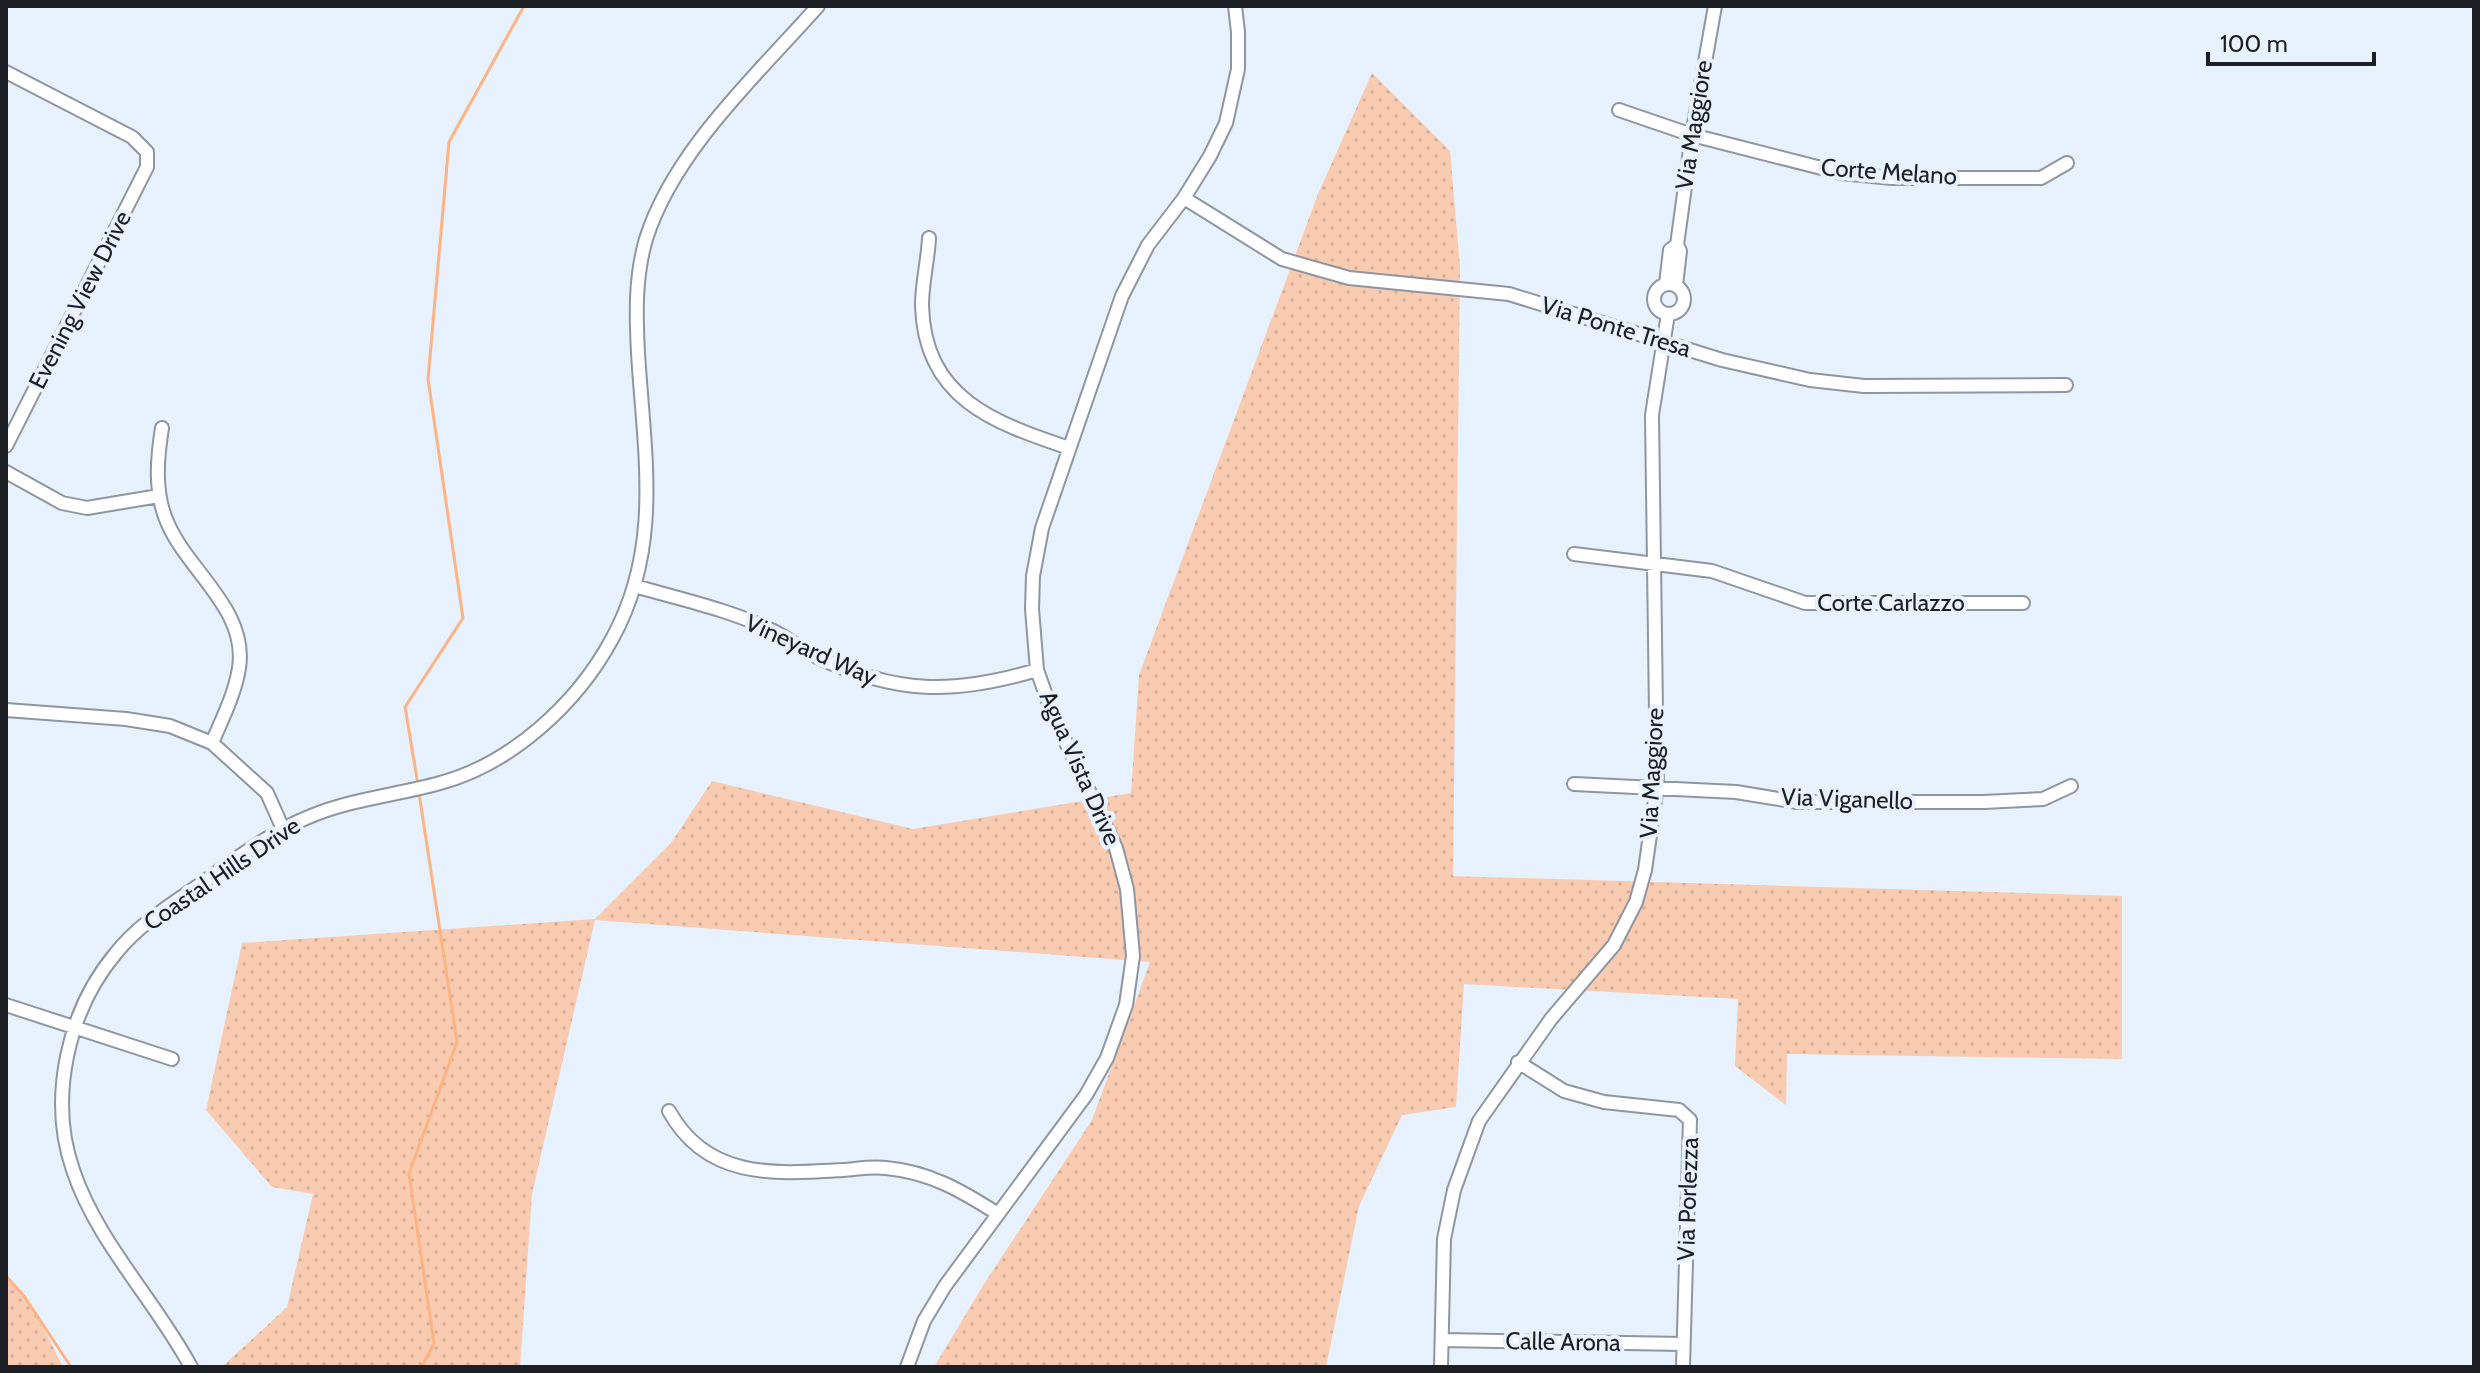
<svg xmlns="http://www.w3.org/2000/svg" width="2480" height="1373" font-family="Cabin,sans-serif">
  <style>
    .grass { fill: url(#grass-dots) }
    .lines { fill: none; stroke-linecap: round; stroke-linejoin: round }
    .stream { stroke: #fcb485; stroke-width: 3 }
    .minor-casing { stroke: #8e96a2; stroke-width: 16 }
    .minor { stroke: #fff; stroke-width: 12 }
    .labels { text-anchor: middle; stroke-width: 8; stroke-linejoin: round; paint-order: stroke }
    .street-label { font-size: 24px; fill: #1c1f24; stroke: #e8f1fe }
  </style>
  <defs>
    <pattern id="grass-dots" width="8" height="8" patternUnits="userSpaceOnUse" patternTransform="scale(2)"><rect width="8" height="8" fill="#f9ccb1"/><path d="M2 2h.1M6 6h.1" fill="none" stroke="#d5af98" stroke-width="1.8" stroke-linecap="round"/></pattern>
  </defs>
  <rect width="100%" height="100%" fill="#e8f1fe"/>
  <path class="grass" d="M1372,73L1450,151L1460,267L1453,876L2122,896V1059L1787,1054L1786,1105L1735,1066L1738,999L1464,984L1456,1107L1402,1115L1359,1206L1326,1367H934L984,1284L1092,1120L1150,962L595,920L532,1194L520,1367H222L287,1307L313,1194L272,1187L206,1110L242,943L595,919L671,843L712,781L913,829L1131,793L1139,675L1318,194Z
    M6,1276L34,1309L63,1367H6Z"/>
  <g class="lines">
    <path class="stream" d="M418,785L405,707L463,618L428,379L449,142L524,6
      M419,793L457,1042L409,1174L434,1343L422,1367
      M6,1276L24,1296L71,1367"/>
    <defs>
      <path id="minor" d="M6,72L132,137L147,152V167L6,446
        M1619,110L1692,135L1841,173L1892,178H2041L2067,163
        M1184,198L1282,259L1349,278L1509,294L1722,360L1810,380L1864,386L2066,385
        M929,238C928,260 922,283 922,305C924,399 995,423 1069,448
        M1677,245L1692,135L1715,6
        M1654 299a15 15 0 1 1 30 0a15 15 0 1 1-30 0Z
        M1666,284L1670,250L1677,245L1680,251L1676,285
        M162,428C157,459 154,494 168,524C189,572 248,610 239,668C235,694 222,719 212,743
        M6,472L62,503L87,508L159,496
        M1574,554L1712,571L1805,603H2023
        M635,586C679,599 727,609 769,629C786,636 800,649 817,657C896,694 953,695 1037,670
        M6,710L126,719L170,726L212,743L267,793L283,829
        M1574,784L1736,792L1797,802H1984L2043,799L2071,786
        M6,1005L172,1059
        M1518,1062L1564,1091L1604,1102L1679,1110L1690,1120L1683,1367
        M669,1111C707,1180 775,1174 843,1170C857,1169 872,1166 886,1168C930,1172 962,1191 998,1214
        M1443,1340L1683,1344
        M191,1367C155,1300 97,1242 73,1170C48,1098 68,1010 116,953C140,923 174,903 205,881C238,857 273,831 311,816C352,799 397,795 440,783C511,764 577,704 612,639C663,547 644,453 638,353C636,314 635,277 646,239C674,150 758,74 818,6
        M907,1367L924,1321L945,1286L1086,1095L1107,1058L1126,1005L1133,956L1127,889L1116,848L1053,715L1037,670L1032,609L1033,576L1042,528L1122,296L1148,245L1184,198L1210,156L1226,123L1238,69V32L1235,6
        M1441,1367L1444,1239L1454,1190L1479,1121L1551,1019L1614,945L1636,902L1645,870L1657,786L1652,415L1668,314"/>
    </defs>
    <use href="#minor" class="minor-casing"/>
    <use href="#minor" class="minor"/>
  </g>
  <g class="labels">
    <g class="street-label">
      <text transform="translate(1694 125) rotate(-81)" y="8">Via Maggiore</text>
      <text transform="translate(1889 172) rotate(4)" y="8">Corte Melano</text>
      <text transform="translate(80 300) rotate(-63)" y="8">Evening View Drive</text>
      <text transform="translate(1616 327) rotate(17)" y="8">Via Ponte Tresa</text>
      <text x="1891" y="611">Corte Carlazzo</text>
      <text transform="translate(811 650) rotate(24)" y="8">Vineyard Way</text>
      <text transform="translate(1080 768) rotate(66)" y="8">Agua Vista Drive</text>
      <text transform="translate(1652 773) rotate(-87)" y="8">Via Maggiore</text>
      <text transform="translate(1847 799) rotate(2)" y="8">Via Viganello</text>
      <text transform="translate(222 874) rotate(-34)" y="8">Coastal Hills Drive</text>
      <text transform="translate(1688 1199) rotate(-88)" y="8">Via Porlezza</text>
      <text transform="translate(1563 1342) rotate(1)" y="8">Calle Arona</text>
    </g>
  </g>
  <rect width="2480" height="1373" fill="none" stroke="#1c1f24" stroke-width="16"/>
  <path d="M2208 52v12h166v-12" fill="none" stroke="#1c1f24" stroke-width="4"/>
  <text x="2220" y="52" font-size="24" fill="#1c1f24" stroke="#e8f1fe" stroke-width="6" paint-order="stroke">100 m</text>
</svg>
